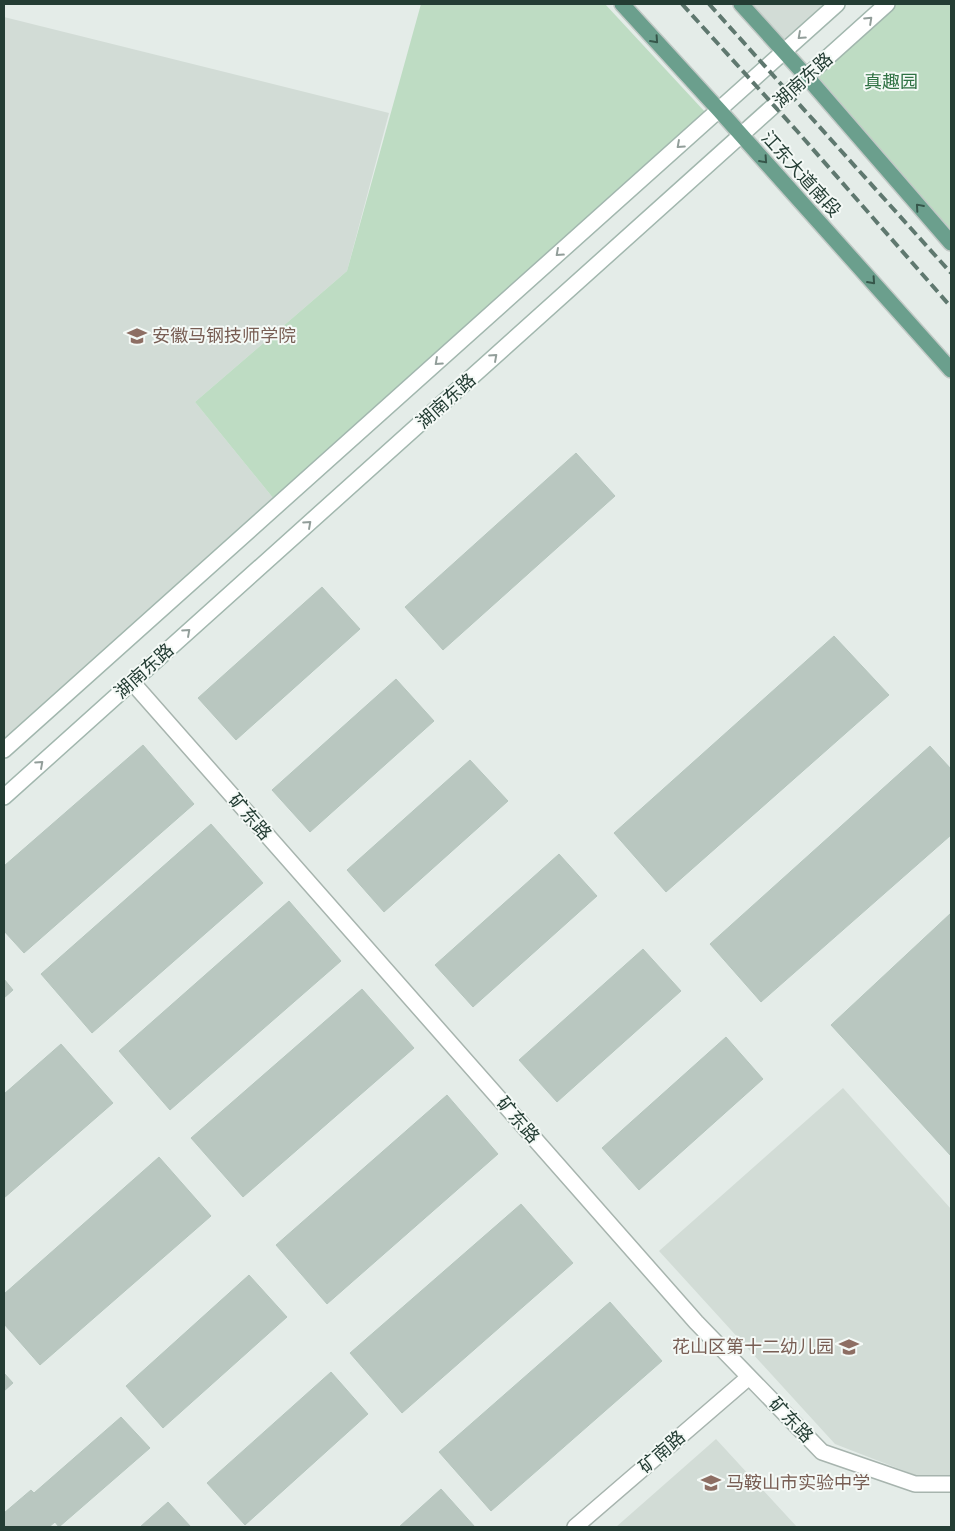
<svg xmlns="http://www.w3.org/2000/svg" width="955" height="1531" font-family="Mulish,'Noto Sans SC',sans-serif">
  <style>
    .built { fill: #d2dcd6 }
    .green { fill: #bedcc3 }
    .building { fill: #b9c7c0; stroke: #b6c6be }
    .lines { fill: none; stroke-linecap: round; stroke-linejoin: round }
    .minor-casing { stroke: #a7b4ae; stroke-width: 18 }
    .secondary-casing { stroke: #a2b7ae; stroke-width: 18 }
    .primary-casing { stroke: #c2c9c6; stroke-width: 18 }
    .minor { stroke: #fff; stroke-width: 15 }
    .secondary { stroke: #fff; stroke-width: 15 }
    .primary { stroke: #6b9f8d; stroke-width: 15 }
    .rail { stroke: #5f786f; stroke-width: 4; stroke-dasharray: 10 5; stroke-linecap: butt }
    .oneway { stroke: #929e9a }
    .oneway2 { stroke: #36564a }
    .labels { text-anchor: middle; stroke-width: 4; stroke-linejoin: round; paint-order: stroke }
    .street-label { font-size: 18px; fill: #243d34; stroke: #f4f9f6 }
    .park-label { font-size: 18px; fill: #307244; stroke: #f4f9f6 }
    .education-label { font-size: 18px; fill: #785e54; stroke: #f4f9f6; text-anchor: start }
  </style>
  <rect width="100%" height="100%" fill="#e4ece8"/>
  <path class="built" d="M741,4H837L784,51Z
    M4,17L389,113L347,271L195,402L278,504L4,749Z
    M843,1088L951,1209V1475H915L835,1444L659,1251Z
    M716,1439L797,1527H616Z"/>
  <path class="green" d="M421,4H605L705,112L278,504L195,402L347,271Z
    M887,4H951V243L807,77Z"/>
  <path class="building" d="M576,453L615,496L443,650L405,607Z
    M322,587L360,629L236,740L198,698Z
    M834,636L889,695L666,892L614,833Z
    M396,679L434,721L310,832L272,790Z
    M143,745L194,804L24,953L4,931V866Z
    M930,746L951,769V835L761,1002L710,944Z
    M470,760L508,801L384,912L347,870Z
    M211,824L263,883L92,1033L41,974Z
    M559,854L597,896L473,1007L435,965Z
    M289,901L341,961L170,1110L119,1051Z
    M951,913V1156L831,1025Z
    M643,949L681,991L557,1102L519,1060Z
    M4,979L13,990L4,998Z
    M362,989L414,1048L243,1197L191,1138Z
    M726,1037L763,1079L639,1190L602,1148Z
    M61,1044L113,1103L4,1198V1094Z
    M447,1095L498,1154L327,1304L276,1245Z
    M159,1157L211,1216L40,1365L4,1324V1294Z
    M521,1204L573,1263L402,1413L350,1353Z
    M249,1275L287,1317L163,1428L126,1386Z
    M610,1302L662,1361L491,1511L439,1452Z
    M331,1372L368,1414L245,1525L207,1483Z
    M4,1373L13,1383L4,1391Z
    M121,1417L150,1448L59,1527L55,1522L49,1527H4V1513L31,1490L34,1493Z
    M441,1489L475,1527H399Z
    M168,1502L191,1527H140Z"/>
  <g class="lines">
    <defs>
      <path id="minor" d="M132,682L696,1322L822,1452L915,1484H951
        M575,1527L749,1377"/>
      <path id="secondary" d="M4,750L837,4
        M4,797L887,4"/>
      <path id="primary" d="M622,4L719,110L951,370
        M741,4L807,77L951,243"/>
    </defs>
    <use href="#minor" class="minor-casing"/>
    <use href="#secondary" class="secondary-casing"/>
    <use href="#primary" class="primary-casing"/>
    <use href="#minor" class="minor"/>
    <use href="#secondary" class="secondary"/>
    <use href="#primary" class="primary"/>
    <path class="rail" d="M682,4L797,131L951,307
      M709,4L951,273"/>
  </g>
  <defs><path id="oneway-chevron" d="M-2-3.5L2.5 0L-2 3.5" fill="none" stroke-width="1.6" stroke-linecap="round" stroke-linejoin="round" transform="scale(1.25)"/></defs>
  <g class="oneway">
    <use href="#oneway-chevron" transform="translate(869 20) rotate(-43)"/>
    <use href="#oneway-chevron" transform="translate(801 36) rotate(138)"/>
    <use href="#oneway-chevron" transform="translate(680 145) rotate(138)"/>
    <use href="#oneway-chevron" transform="translate(559 253) rotate(138)"/>
    <use href="#oneway-chevron" transform="translate(494 357) rotate(-42)"/>
    <use href="#oneway-chevron" transform="translate(438 362) rotate(138)"/>
    <use href="#oneway-chevron" transform="translate(308 524) rotate(-42)"/>
    <use href="#oneway-chevron" transform="translate(187 632) rotate(-42)"/>
    <use href="#oneway-chevron" transform="translate(40 764) rotate(-42)"/>
  </g>
  <g class="oneway2">
    <use href="#oneway-chevron" transform="translate(655 40) rotate(48)"/>
    <use href="#oneway-chevron" transform="translate(764 160) rotate(48)"/>
    <use href="#oneway-chevron" transform="translate(919 207) rotate(-131)"/>
    <use href="#oneway-chevron" transform="translate(872 281) rotate(48)"/>
  </g>
  <defs>
    <symbol id="university-bare" viewBox="-9 -9 18 18"><path d="M0-5L7-2L0 1L-7-2ZM-4 1L0 2.5L4 1V4Q0 6-4 4Z" fill="#8d6e63" stroke="#f4f9f6" stroke-width="2.5" paint-order="stroke"/></symbol>
    <symbol id="school-bare" viewBox="-9 -9 18 18"><path d="M0-5L7-2L0 1L-7-2ZM-4 1L0 2.5L4 1V4Q0 6-4 4Z" fill="#8d6e63" stroke="#f4f9f6" stroke-width="2.5" paint-order="stroke"/></symbol>
  </defs>
  <g fill-rule="evenodd">
    <use href="#university-bare" x="123" y="322" width="28" height="28"/>
    <use href="#school-bare" x="835" y="1333" width="28" height="28"/>
    <use href="#school-bare" x="697" y="1469" width="28" height="28"/>
  </g>
  <g class="labels">
    <g class="street-label">
      <text transform="translate(803 80) rotate(-42)" y="6">湖南东路</text>
      <text transform="translate(801 174) rotate(48)" y="6">江东大道南段</text>
      <text transform="translate(446 401) rotate(-42)" y="6">湖南东路</text>
      <text transform="translate(144 671) rotate(-42)" y="6">湖南东路</text>
      <text transform="translate(250 817) rotate(49)" y="6">矿东路</text>
      <text transform="translate(518 1120) rotate(49)" y="6">矿东路</text>
      <text transform="translate(791 1420) rotate(46)" y="6">矿东路</text>
      <text transform="translate(662 1452) rotate(-41)" y="6">矿南路</text>
    </g>
    <g class="park-label">
      <text x="891" y="88">真趣园</text>
    </g>
    <g class="education-label">
      <text x="152" y="342">安徽马钢技师学院</text>
      <text x="834" y="1353" text-anchor="end">花山区第十二幼儿园</text>
      <text x="726" y="1489">马鞍山市实验中学</text>
    </g>
  </g>
  <rect width="955" height="1531" fill="none" stroke="#243d34" stroke-width="10"/>
</svg>
